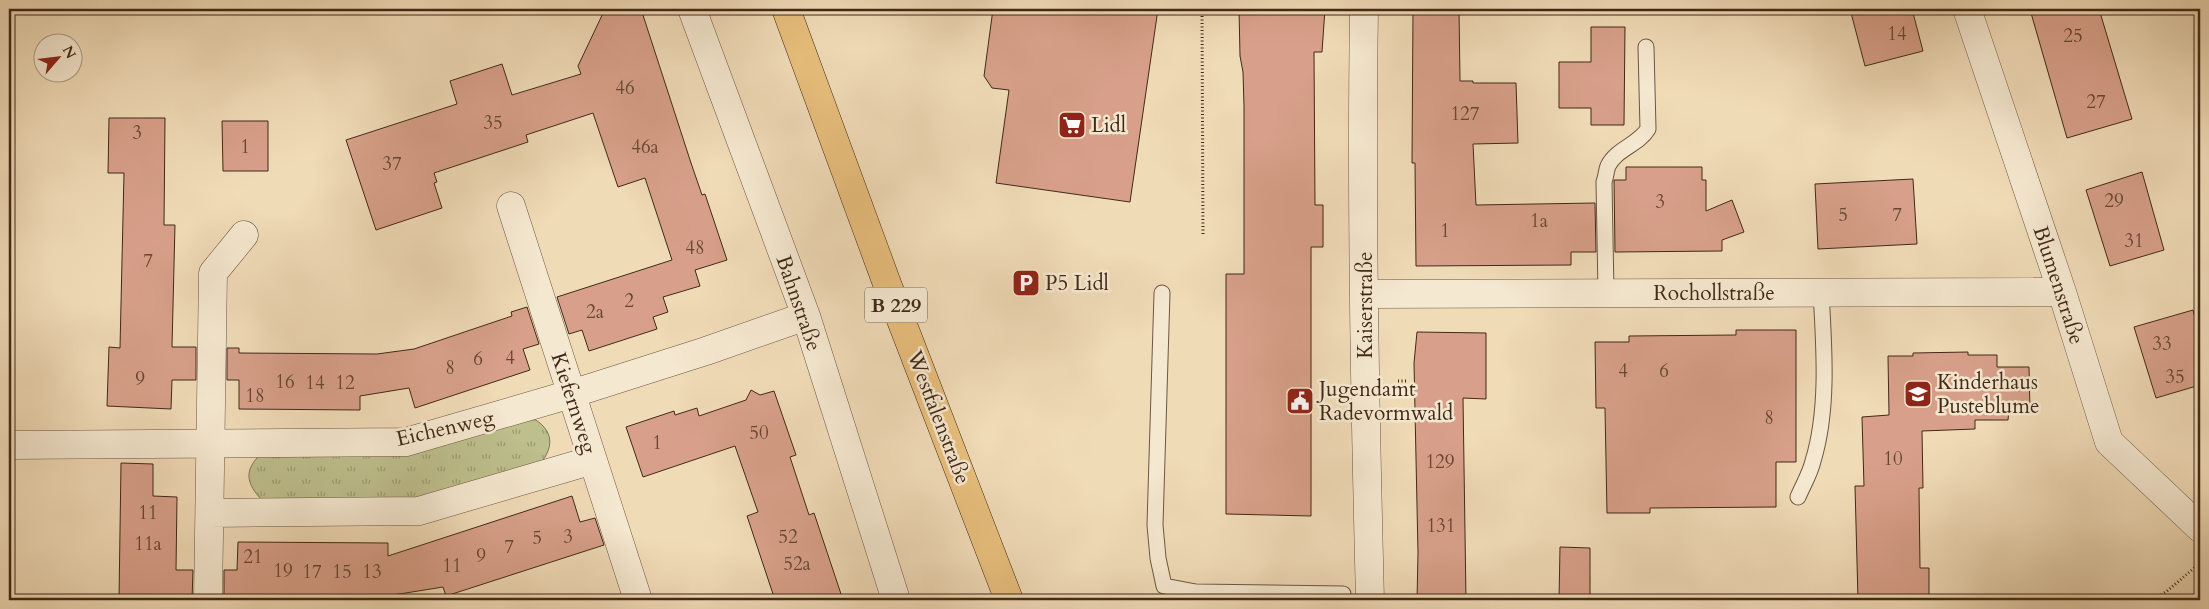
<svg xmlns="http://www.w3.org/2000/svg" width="2209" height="609" font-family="Cardo,serif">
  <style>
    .grass { fill: url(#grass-tufts); stroke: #7f7452 }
    .building { fill: #d8a08a; stroke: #412918 }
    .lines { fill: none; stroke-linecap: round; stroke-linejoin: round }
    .service-casing { stroke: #6d5640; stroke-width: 17 }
    .minor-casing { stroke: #6d5640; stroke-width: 29 }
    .primary-casing { stroke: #412918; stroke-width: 29 }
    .path { stroke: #412918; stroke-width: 3; stroke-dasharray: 1 2.5; stroke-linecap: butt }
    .service { stroke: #f5e8d0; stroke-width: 15 }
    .minor { stroke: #f5e8d0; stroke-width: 28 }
    .primary { stroke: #e8be7c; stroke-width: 28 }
    .labels { text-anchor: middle; stroke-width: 5; stroke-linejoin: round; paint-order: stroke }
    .number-label { font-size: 19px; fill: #674734 }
    .shield { fill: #f5e8d0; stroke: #77624f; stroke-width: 1 }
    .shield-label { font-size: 20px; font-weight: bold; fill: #412918 }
    .poi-label { font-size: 21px; fill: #412918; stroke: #f5e8d0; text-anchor: start }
    .street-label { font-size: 21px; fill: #412918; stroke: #f5e8d0 }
  </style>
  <defs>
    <pattern id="grass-tufts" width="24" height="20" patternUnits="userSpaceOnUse" patternTransform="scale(1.25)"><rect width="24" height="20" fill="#bdbf8c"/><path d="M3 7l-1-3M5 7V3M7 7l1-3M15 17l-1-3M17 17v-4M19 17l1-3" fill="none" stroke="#9b9b71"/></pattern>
  </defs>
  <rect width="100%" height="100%" fill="#f0dbb7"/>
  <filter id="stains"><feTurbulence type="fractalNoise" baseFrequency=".004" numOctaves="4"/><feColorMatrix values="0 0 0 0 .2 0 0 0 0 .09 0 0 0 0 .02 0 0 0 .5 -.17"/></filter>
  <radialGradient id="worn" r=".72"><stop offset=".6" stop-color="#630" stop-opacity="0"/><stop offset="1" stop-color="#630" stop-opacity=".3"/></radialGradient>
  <path class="grass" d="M529,416C556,430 555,448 536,469L438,498L263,501C246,484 243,470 262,453Z"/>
  <path class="building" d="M605,9H641L691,163L702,195L705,194L727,260L695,270L700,286L663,297L668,312L653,317L657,329L589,351L582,330L569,334L557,297L672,260L645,178L618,187L593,113L526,135L528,142L434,173L437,182L434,183L442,208L376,230L346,140L457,104L450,81L502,64L512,95L581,74L578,66Z
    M993,9H1158L1130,202L996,183L1009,90L992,88L984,76Z
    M1239,9H1325L1322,52H1314L1315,205H1323V247H1311V516L1226,514V274H1244V106L1243,72L1240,56Z
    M1413,9H1459L1460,81H1473V83H1516L1518,143L1473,144L1476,205L1595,203L1596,252H1571V265L1416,266L1415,163H1412Z
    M1850,9H1912L1923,51L1865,66Z
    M2046,9H2099L2132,119L2067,138L2031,13Z
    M1591,27H1625L1624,125H1591V108H1559V62H1591Z
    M109,118H165L164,225H175L172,347H196V380H172L171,409L107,406L109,347L120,348L124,173H108Z
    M222,121H268V171H223Z
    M1626,167H1702V180H1706V211L1732,200L1744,232L1722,240V251L1615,252L1614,180H1626Z
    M2142,172L2164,250L2110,266L2086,190Z
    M1913,179L1917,244L1818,249L1815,184Z
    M527,307L539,344L523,349L530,370L415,408L409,388L360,396V410L239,409V380H227V348H239V353L377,354L414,349L512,316L511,312Z
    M2193,310L2200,336V385L2156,398L2134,327Z
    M1736,330H1796V462H1776V507L1650,508V513H1607L1605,408H1596L1595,342H1629V336L1736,335Z
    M1417,332L1486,333V399L1463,398L1466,600H1417L1418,553L1414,363Z
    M1968,352V355H1997V367H2029L2030,410H2009L2008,420H1975V429L1922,431L1923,488H1919L1920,568H1929V600H1858L1855,486H1864L1862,417L1889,415L1888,356H1913V353Z
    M751,390L760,395L774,391L796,455L790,457L809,515L814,513L843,600H775L747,516L758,512L735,446L643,477L626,427L674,411L675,415L697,408L699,416L746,400Z
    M121,463L153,464V496L177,497L176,570H193L192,600H119Z
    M572,496L580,522L595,518L604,545L446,596L443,587L387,596V600L237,598V600H224V570H237L238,542L388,543V556Z
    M1560,547L1590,548V600H1559Z"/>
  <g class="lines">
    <defs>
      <path id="service" d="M1162,293L1155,525L1158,558L1164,586L1196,592L1343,594
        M1606,293L1604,182C1606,177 1606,171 1608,166C1616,149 1638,145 1648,129L1646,47
        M1798,497C1803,485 1810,474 1813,461C1829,409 1824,346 1821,292"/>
      <path id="minor" d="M692,9L806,316L896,600
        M1364,9C1361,206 1365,403 1370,600
        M1967,9L2062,292L2109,442L2200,528
        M511,206L638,600
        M1365,294L2062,292
        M9,445L406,442L571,394L706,351L806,316
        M210,513L419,511L593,460
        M208,600L213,273L244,235"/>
      <path id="primary" d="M786,9L886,281L1009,600"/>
    </defs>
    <use href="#service" class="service-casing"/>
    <use href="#minor" class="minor-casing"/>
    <use href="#primary" class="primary-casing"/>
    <path class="path" d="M1202,9L1203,234
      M1398,381H1408
      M2152,600L2166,592L2200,563"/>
    <use href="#service" class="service"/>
    <use href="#minor" class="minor"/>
    <use href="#primary" class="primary"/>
  </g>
  <defs>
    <symbol id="supermarket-square" viewBox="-11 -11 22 22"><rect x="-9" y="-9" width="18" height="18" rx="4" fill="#8f2418" stroke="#f5e8d0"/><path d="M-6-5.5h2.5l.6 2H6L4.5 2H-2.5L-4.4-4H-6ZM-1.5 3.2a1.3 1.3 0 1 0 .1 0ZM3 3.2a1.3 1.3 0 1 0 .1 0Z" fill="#fff"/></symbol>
    <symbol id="parking-square" viewBox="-11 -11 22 22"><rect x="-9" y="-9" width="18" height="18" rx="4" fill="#8f2418" stroke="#f5e8d0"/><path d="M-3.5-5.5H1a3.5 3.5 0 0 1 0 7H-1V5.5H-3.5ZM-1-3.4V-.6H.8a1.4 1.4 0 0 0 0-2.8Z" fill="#fff"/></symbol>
    <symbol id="school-square" viewBox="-11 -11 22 22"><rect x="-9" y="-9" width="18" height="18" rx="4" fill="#8f2418" stroke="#f5e8d0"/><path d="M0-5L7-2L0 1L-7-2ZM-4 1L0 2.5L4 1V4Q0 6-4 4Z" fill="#fff"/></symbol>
    <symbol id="civic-square" viewBox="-11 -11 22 22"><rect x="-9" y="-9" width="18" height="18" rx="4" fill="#8f2418" stroke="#f5e8d0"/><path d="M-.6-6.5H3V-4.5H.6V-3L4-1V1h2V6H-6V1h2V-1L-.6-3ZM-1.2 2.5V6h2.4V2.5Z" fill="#fff"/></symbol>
  </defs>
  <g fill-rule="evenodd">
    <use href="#supermarket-square" x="1056" y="109" width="32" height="32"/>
    <use href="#parking-square" x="1010" y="267" width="32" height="32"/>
    <use href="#school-square" x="1902" y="378" width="32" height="32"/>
    <use href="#civic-square" x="1284" y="385" width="32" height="32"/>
  </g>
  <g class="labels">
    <g class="number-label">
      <text x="1897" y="40">14</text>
      <text x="2073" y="42">25</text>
      <text x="625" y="94">46</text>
      <text x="2096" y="108">27</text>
      <text x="1465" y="120">127</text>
      <text x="493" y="129">35</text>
      <text x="137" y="139">3</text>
      <text x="245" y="153">1</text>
      <text x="645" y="153">46a</text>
      <text x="392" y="170">37</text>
      <text x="2114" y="207">29</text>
      <text x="1660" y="208">3</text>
      <text x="1843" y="221">5</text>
      <text x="1897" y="221">7</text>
      <text x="1539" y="227">1a</text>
      <text x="1445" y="237">1</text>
      <text x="2134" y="247">31</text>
      <text x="695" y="254">48</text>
      <text x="148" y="267">7</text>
      <text x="629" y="307">2</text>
      <text x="595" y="318">2a</text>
      <text x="2162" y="350">33</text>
      <text x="510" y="364">4</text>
      <text x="478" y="365">6</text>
      <text x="450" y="374">8</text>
      <text x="1623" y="377">4</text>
      <text x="1664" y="377">6</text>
      <text x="2175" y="383">35</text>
      <text x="140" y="385">9</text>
      <text x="285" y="388">16</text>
      <text x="315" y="389">14</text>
      <text x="345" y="389">12</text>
      <text x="255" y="402">18</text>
      <text x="1769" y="424">8</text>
      <text x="759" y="439">50</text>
      <text x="657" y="449">1</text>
      <text x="1893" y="465">10</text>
      <text x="1440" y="468">129</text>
      <text x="148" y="519">11</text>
      <text x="1441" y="532">131</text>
      <text x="568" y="543">3</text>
      <text x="788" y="543">52</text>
      <text x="537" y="544">5</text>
      <text x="148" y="550">11a</text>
      <text x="509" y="553">7</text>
      <text x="481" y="562">9</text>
      <text x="253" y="563">21</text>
      <text x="797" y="570">52a</text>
      <text x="452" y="572">11</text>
      <text x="283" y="577">19</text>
      <text x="312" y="578">17</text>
      <text x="342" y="578">15</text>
      <text x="372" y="578">13</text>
    </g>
    <rect class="shield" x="865" y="287.5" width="62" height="35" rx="4"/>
    <g class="shield-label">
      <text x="896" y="312">B 229</text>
    </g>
    <g class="poi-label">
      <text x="1091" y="132">Lidl</text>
      <text x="1045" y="290">P5 Lidl</text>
      <text x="1937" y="389">Kinderhaus<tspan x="1937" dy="24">Pusteblume</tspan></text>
      <text x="1319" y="396">Jugendamt<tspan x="1319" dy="24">Radevormwald</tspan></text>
    </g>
    <g class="street-label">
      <text transform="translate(2059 285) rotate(72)" y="7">Blumenstraße</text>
      <text x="1714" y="300">Rochollstraße</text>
      <text transform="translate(799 303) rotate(71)" y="7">Bahnstraße</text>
      <text transform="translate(1365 305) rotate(-90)" y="7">Kaiserstraße</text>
      <text transform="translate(574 403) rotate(72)" y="7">Kiefernweg</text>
      <text transform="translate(939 417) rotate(69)" y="7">Westfalenstraße</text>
      <text transform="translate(445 428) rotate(-13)" y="7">Eichenweg</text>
    </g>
  </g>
  <rect width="2209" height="609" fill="none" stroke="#f0dbb7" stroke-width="30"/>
  <rect x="10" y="10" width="2189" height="589" fill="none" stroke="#412918" stroke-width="2.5"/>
  <rect x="15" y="15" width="2179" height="579" fill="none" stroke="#412918"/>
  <g transform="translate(58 58) rotate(62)"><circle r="24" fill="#f5e8d0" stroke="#ad9c86"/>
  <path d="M0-4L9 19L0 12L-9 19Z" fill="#8f2418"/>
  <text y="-8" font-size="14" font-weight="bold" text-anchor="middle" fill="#412918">N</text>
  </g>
  <rect width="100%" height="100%" filter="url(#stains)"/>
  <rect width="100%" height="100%" fill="url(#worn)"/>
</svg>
